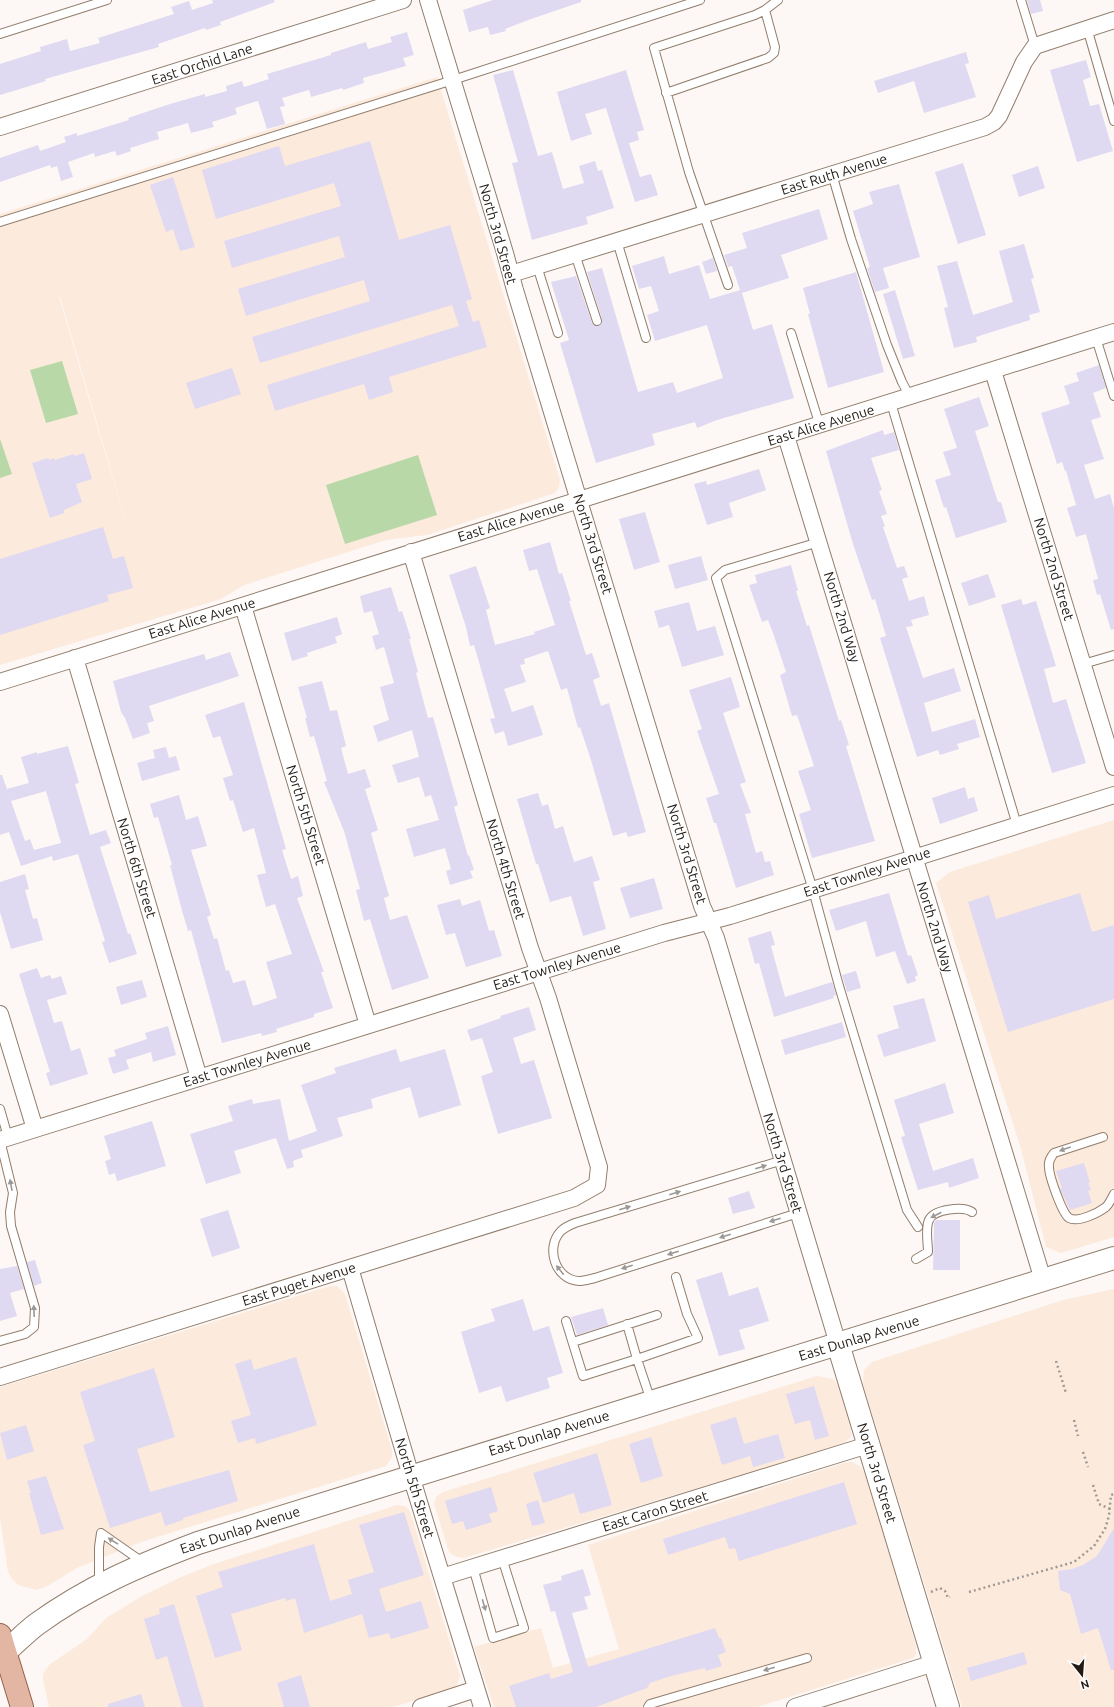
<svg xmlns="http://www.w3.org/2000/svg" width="1114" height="1707" font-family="Ubuntu,sans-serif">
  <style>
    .built { fill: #fceadc; fill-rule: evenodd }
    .green { fill: #b9d8a7 }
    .building { fill: #e0d9f2; fill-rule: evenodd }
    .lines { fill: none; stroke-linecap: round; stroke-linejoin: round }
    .lane-casing { stroke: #917d6c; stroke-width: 10 }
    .street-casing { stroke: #917d6c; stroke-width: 18 }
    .secondary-casing { stroke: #917d6c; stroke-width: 24 }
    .primary-casing { stroke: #94604a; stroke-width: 24 }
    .path { stroke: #9f9995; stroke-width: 2.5; stroke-dasharray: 2 3; stroke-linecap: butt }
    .lane { stroke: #fff; stroke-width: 8 }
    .street { stroke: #fff; stroke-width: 16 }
    .secondary { stroke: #fff; stroke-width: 22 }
    .primary { stroke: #e3b6a4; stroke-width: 22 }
    .oneway { fill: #9c9895 }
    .labels { text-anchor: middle; stroke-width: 3; stroke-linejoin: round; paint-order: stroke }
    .street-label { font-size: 14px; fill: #221a14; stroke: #fff }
  </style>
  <rect width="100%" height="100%" fill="#fdf8f5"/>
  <path class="built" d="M437,77L560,480L559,487L555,493L427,535L386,540L244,585L221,599L0,665V214ZM59,297H60L131,539L97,426Z
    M1114,820V1237L1061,1253L1046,1247L1021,1149L936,883L950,872Z
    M330,1286H337L345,1294L392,1450V1457L386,1466L141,1542L77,1568L46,1587L36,1590L18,1585L12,1579L8,1572L0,1518V1387Z
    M1114,1289V1707H962L863,1384L864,1370L872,1362L1063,1300Z
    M817,1376L833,1379L839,1386L851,1425V1437L845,1442L832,1448L464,1558L456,1557L449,1552L434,1504L436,1497L443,1492Z
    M852,1462L861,1467L867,1477L916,1646V1654L913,1658L757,1707H494L474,1647L541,1628L553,1668L619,1649L588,1545L844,1463Z
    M397,1505L405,1506L409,1509L411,1514L460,1676L457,1685L453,1689L393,1707H49L43,1679V1674L49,1665L87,1639L106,1618L144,1595L179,1578L211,1565Z"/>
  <path class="green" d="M62,361L78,414L46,423L30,370Z
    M0,439L12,474L0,478Z
    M418,455L437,515L345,544L326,485Z"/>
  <path class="building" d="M212,0H274L275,2L220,22L221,25L206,30L205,28L158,44L159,47L45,79L46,81L0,95V64L41,51L40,47L67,39L70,51L100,43L98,38L174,14L171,7L189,1L192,10L213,3Z
    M493,0H581V2L531,19L505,29L506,31L490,35L488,27L469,32L463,10Z
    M1027,0H1040L1043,11L1031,14Z
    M407,32L414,55L403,58L406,66L363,78L364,83L343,90L342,88L311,97L309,90L282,98L285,106L280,107L285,124L267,129L258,101L235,108L237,114L212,122L214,127L191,133L188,123L157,132L159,139L130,148L131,151L117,156L115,151L95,157L94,153L68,162L73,177L61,181L57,166L51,168L50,165L0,182V158L38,145L40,151L66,142L64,137L77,133V136L129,120L128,118L170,104L205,94V97L227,91L226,86L242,81L244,87L269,79L267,74L331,55V53L366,42L368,49L392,42L390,37Z
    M966,52L969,63L965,64L976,97L924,113L914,81L878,93L874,81Z
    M1086,60L1091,77L1083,80L1090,106L1099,104L1113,151L1077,162L1050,70Z
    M513,70L538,156L552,152L563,189L584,183L579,166L595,161L598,171L602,170L614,208L586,217L588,224L532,240L512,163L518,162L493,75Z
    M626,70L644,130L637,132L639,140L629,143L640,177L651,174L658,195L635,202L606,108L585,114L592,134L571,141L557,92Z
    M370,141L399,240L450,225L472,299L466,301L473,322L479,320L487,347L389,377L393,392L369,400L364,384L275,411L267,385L459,326L452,305L260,363L252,337L370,301L364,280L246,316L238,289L345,257L339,236L232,268L224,241L341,206L334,183L216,219L202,170L279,146L285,166Z
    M963,163L986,235L958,244L935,172Z
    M1038,166L1045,188L1019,197L1012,175Z
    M173,177L195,247L180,251L173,229L166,232L150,185Z
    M899,184L920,257L883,268L889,288L875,292L867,268L870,267L853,211L873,204L869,192Z
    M819,209L828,239L781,255L789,278L742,293L753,330L772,324L794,398L717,420L697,428L695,422L652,434L655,445L596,463L560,343L569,340L551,282L576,276L592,323L598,326L601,324L602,319L587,272L602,268L638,392L673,382L677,393L723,378L707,325L655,341L647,315L659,311L651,286L639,289L632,266L664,256L669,274L699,265L710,299L740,290L732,266L728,267L724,255L747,248L742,233Z
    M1024,244L1034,278L1031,279L1040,312L1029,315L1030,320L976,337L977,342L954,348L944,308L948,307L937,266L957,261L973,315L1013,302L999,251Z
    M713,258L717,271L706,274L702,262Z
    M856,272L884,372L828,388L808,314H810L803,288Z
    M895,290L915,356L903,359L883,294Z
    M1099,365L1106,388L1093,393L1101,417L1091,420L1104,459L1084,465L1095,499L1110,494L1114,508V629L1111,630L1100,594L1097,595L1093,580L1098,579L1086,534L1076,537L1067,508L1076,505L1066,471H1065L1062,462L1057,464L1041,413L1070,404L1064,386L1079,381L1076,373Z
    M232,368L241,394L195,409L186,383Z
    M979,397L989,426L975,431L998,502H1001L1007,522L956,538L946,507L944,508L935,480L951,475L943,452L957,448L944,409Z
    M883,430L884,435L894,432L899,450L871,458L882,490L879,491L887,514L881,516L885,526L883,527L897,568L904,566L908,577L902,579L909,601L924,596L929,615L911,620L913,626L906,627L923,678L954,668L961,691L924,703L932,732L975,719L980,737L957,744L959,749L940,755L938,750L917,757L880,638L886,636L875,599L872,600L853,544L826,451Z
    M84,453L92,479L76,484L82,502L64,510V513L50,518L32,463L48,458L49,460L54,458L55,460L74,454L75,456Z
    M759,469L766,490L729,503L733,517L707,525L694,484L706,481L707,485Z
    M645,512L660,562L634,570L619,519Z
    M103,527L113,559L124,556L133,588L107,595L109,601L0,635V559Z
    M550,542L559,574L562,573L571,601H569L586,655L592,653L600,677L593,680L601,706L609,703L646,832L628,837L626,832L613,836L591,760L580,727L578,728L567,688L561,690L548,651L524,659L525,664L520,665L526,682L504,689L512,712L533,705L543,735L508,746L504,731L495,734L490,719L495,718L474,645L470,646L466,627L449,575L476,566L490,608L486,610L495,645L535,634L534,632L555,625L537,569L529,571L523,550Z
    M701,556L708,580L675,589L668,565Z
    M791,565L798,591H796L807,626L809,625L839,721L841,720L849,745L846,746L875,841L812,858L799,814L811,810L798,771L814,766L797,715L792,716L788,702L780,675L786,672L773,633L768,620L762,622L749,585L757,583L755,575Z
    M988,574L996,597L969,606L961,583Z
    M391,587L399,612L402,611L411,639H409L418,672L416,673L428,718L433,717L458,805L454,807L468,856L469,855L474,870L470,871L473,878L450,885L446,871L451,869L445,848L414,857L406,829L439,820L431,795L425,797L419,777L398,783L392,765L419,757L412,730L378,742L373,726L389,720L380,687L394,683L384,647L376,650L372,636L379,634L372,611L364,613L360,596Z
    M1021,599L1023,605L1036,601L1056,666L1044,669L1053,703L1066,699L1086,763L1052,773L1001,605Z
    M689,602L697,631L715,626L724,655L682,667L669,625L659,628L654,611Z
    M337,617L342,634L335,637L337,643L307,653L308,656L292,661L284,633Z
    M230,652L239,676L149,706L154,721L147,723L150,733L133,739L125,718L121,712L113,681L204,654L206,660Z
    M731,677L740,707L723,713L746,782L740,784L751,813L745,814L756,853L762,851L765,862L770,861L774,875L736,888L716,823H714L706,798L719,794L697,731L702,729L689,690Z
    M322,681L330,711L337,710L346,746L341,748L348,774L365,769L371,787L365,789L378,830L371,833L389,896L384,898L390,920L407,915L429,978L392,990L370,919L364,921L356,890L360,889L344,831L324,782L327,781L314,736L310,737L305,718H307L298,687Z
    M244,702L286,849L282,850L291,879L298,876L303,896L297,898L324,972H321L333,1008L314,1014V1017L276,1029L277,1032L262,1036L261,1033L222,1043L191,930L188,931L181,907L170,865H172L158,817L154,818L150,804L179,795L186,820L198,816L207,846L191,850L211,915L207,917L214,939L217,938L226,971L229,970L233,983L245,980L253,1006L277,998L266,962L292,954L275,904L266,907L257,875L266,873L254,828L243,832L233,800L230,801L223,778L233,775L220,736L213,738L205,715Z
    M68,746L79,783L75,784L90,835L106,830L111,843L100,847L128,934L130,933L137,954L109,963L102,942L105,941L78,854L53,861L52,856L21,866L9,832L0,835V775H2L7,789L29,783L21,757L37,752V754ZM46,791L61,843L34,850L30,839L25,841L11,801Z
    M166,747L169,758L176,756L180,770L142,781L137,763L155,758L153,750Z
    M965,787L968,799L974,797L978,811L940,824L932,798Z
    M538,793L542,806L548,804L555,829L563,826L574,862L592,856L600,880L593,882L606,929L583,936L571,896L550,902L538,864H536L517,799Z
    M25,874L29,889L25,890L33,919L37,918L43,940L11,949L0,912V882Z
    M654,878L663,909L630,918L620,888Z
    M889,893L908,956L911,955L918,975L915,977L916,981L907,984L895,951L876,957L866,921L836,931L829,910Z
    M1080,893L1092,932L1114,925V999L1008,1032L968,902L989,895L996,919Z
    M460,899L462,906L480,900L489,931L494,930L502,956L466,967L455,933L446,935L437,905Z
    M771,931L775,945L771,946L785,997L832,982L836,995L833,996L834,998L774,1017L759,963L755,964L748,938Z
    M37,968L41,978L50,975L52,979L61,976L67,994L47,1000L54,1023L62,1021L71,1051L80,1048L88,1074L50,1086L46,1073L50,1072L19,974Z
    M856,971L861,988L847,992L842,975Z
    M142,980L147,997L121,1005L116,987Z
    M924,998L936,1041L884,1057L877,1035L899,1028L893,1006Z
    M529,1007L536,1030L513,1038L521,1064L534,1060L552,1118L498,1134L481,1076L493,1072L482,1038L471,1041L467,1030L501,1018L500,1016Z
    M842,1022L846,1037L785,1055L781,1040Z
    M168,1026L176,1055L153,1062L151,1052L126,1060L129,1069L113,1074L108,1058L116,1056L114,1050L147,1039L145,1033Z
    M396,1049L400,1062L445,1049L461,1105L419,1118L410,1087L371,1099L373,1108L337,1118L343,1136L301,1150L303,1157L293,1161L294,1167L287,1169L276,1138L234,1151L241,1173L206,1184L190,1134L233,1121L228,1106L252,1099L253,1104L280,1099L289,1141L317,1131L301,1085L336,1073L334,1068Z
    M945,1083L954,1113L919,1124L933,1171L973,1158L979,1178L949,1188L948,1182L918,1190L901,1137L905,1136L894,1100Z
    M152,1121L166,1166L117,1181L115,1173L109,1175L105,1161L111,1159L104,1136Z
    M1084,1163L1090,1183H1088L1091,1190L1088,1191L1092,1203L1070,1210L1060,1189L1062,1188L1056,1171Z
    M749,1191L755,1208L733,1214L728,1198Z
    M228,1210L240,1248L212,1257L200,1219Z
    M936,1220H960V1270H933L934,1223Z
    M35,1260L42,1283L34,1286L27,1262Z
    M17,1266L24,1289L10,1293L17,1316L0,1321V1269Z
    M722,1272L729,1296L758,1287L769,1321L739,1330L745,1349L719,1356L696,1280Z
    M523,1299L533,1331L549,1326L563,1373L547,1378L550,1388L506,1402L501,1386L479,1393L461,1332L495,1321L491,1309Z
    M603,1308L608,1325L577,1335L571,1317Z
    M296,1357L317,1425L256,1444L255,1438L238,1443L231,1421L251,1415L235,1364L251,1359L254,1370Z
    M154,1368L175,1437L137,1449L150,1492L229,1470L238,1501L183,1518V1520L165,1526L161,1512L110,1528L83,1445L95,1441L80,1392Z
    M814,1386L829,1436L815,1440L810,1420L795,1424L786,1394Z
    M736,1417L744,1444L778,1434L785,1458L753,1467L750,1456L722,1465L710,1425Z
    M26,1425L34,1451L7,1460L0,1433Z
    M651,1437L663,1476L641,1483L629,1444Z
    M597,1453L612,1505L580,1514L574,1493L543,1503L533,1473Z
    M46,1476L64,1529L41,1535L29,1493H31L27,1481Z
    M844,1482L857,1524L739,1561L735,1548L729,1549L725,1537L668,1555L663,1539Z
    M491,1487L498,1511L489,1514L492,1522L466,1530L463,1521L452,1524L445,1501Z
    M538,1500L545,1523L532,1526L526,1504Z
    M404,1512L424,1575L379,1589L386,1612L421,1601L429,1628L391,1639L389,1633L369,1638L362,1614L304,1633L295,1598L286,1601L285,1598L231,1614L242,1650L215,1658L196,1596L223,1587L218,1572L314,1544L330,1601L352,1594L348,1580L374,1572L359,1525Z
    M1114,1528V1670H1111L1098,1628L1081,1634L1070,1594L1060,1590L1058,1571L1072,1569L1083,1565L1097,1556Z
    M583,1569L591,1595L584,1597L588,1609L572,1613L588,1667L715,1628L719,1638H721L726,1652L718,1655L722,1666L706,1671L705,1668L671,1676L650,1683L647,1688L596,1707H516L509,1686L549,1673L551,1679L573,1672L555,1611L551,1612L543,1585L562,1580L561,1576Z
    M174,1604L204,1707H182L167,1656L156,1660L144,1619L160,1614L159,1609Z
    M1024,1652L1027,1664L971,1681L967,1668Z
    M301,1675L310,1707H284L277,1683Z
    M141,1694L145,1707H108V1704Z"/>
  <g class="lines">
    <defs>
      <path id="lane" d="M1021,0L1035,46
        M1087,28L1114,121
        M0,34L107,0
        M666,93L768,58L774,53L775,47L765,10
        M832,174L851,239L887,345L902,382L910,397
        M0,222L453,80L700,0
        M617,241L646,338
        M575,254L597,321
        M537,266L558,333
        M728,285L689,172L654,48L755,15L765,10L778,0
        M791,333L820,426
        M1096,338L1114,396
        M891,403L1017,825
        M819,542L725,570L716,578L813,890L839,986L907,1210L918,1227
        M1083,664L1114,655
        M0,1109L8,1137
        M1103,1137L1054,1153C1051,1157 1048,1161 1049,1167C1049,1176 1062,1213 1069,1218C1078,1223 1098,1213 1106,1207C1109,1204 1112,1198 1114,1194
        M783,1160L575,1223C570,1225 564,1228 561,1231C545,1247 555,1280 579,1281C584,1281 590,1279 595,1278L798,1213
        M916,1259L928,1252C928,1243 925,1228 929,1220C934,1209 963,1206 972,1212
        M566,1321L583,1376L637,1359L627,1324
        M0,1341L25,1334L34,1327L35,1308L11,1226L10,1212L13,1193L0,1140
        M573,1342L657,1315
        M651,1401L637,1359L698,1338L687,1314L676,1277
        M473,1567L493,1638L524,1628L502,1558
        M99,1583V1547L101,1533L144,1563
        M648,1707L650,1704L807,1658"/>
      <path id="street" d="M428,0L505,253L515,290L702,906L716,938L838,1344
        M0,127L403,0
        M511,274L985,127L994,122L999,116L1024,62L1035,46L1114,20
        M993,371L1114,767
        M786,436L1043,1280
        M243,606L368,1025
        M75,658L199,1078
        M0,682L1114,332
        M0,1014L35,1129
        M0,1140L664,933L730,916L1114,795
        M350,1268L411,1476L482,1707
        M0,1377L574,1198L597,1185L599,1167L548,998L530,948L411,552
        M442,1577L868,1445
        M421,1707L476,1689
        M795,1707L934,1663"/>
      <path id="secondary" d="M838,1344L948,1707
        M0,1652H5C16,1643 26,1632 37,1624C88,1587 140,1565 198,1543L1114,1258"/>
      <path id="primary" d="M0,1635L22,1707"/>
    </defs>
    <use href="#lane" class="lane-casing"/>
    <use href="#street" class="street-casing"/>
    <use href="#secondary" class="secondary-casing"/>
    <use href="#primary" class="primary-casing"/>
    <path class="path" d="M1056,1361L1066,1393
      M1074,1420L1078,1436
      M1083,1452L1088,1467
      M1093,1485L1099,1504L1110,1509
      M931,1592L940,1588L945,1591L948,1598L950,1597
      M969,1592L1074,1562L1094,1546L1105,1529L1109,1516L1111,1495L1114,1494"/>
    <use href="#lane" class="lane"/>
    <use href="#street" class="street"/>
    <use href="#secondary" class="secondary"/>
    <use href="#primary" class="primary"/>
  </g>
  <defs><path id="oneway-solid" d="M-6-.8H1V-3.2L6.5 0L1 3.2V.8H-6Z"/></defs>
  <g class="oneway">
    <use href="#oneway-solid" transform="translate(1065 1149) rotate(160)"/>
    <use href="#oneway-solid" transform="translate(761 1167) rotate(-17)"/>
    <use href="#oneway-solid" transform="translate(11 1185) rotate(-100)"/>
    <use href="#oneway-solid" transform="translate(675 1193) rotate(-17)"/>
    <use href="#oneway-solid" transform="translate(625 1208) rotate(-17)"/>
    <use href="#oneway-solid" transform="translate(936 1215) rotate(153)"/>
    <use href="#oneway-solid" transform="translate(775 1220) rotate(163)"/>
    <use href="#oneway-solid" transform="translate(725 1236) rotate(162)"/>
    <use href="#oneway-solid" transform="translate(673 1253) rotate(162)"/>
    <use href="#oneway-solid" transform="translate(627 1267) rotate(163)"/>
    <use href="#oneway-solid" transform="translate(560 1270) rotate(-129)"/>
    <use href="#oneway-solid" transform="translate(34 1311) rotate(-92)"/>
    <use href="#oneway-solid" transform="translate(113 1541) rotate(-148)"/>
    <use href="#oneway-solid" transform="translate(484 1605) rotate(74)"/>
    <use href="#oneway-solid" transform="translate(769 1669) rotate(164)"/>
  </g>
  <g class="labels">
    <g class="street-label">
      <text transform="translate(202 64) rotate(-18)" y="5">East Orchid Lane</text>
      <text transform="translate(834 174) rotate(-17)" y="5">East Ruth Avenue</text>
      <text transform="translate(498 234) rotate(74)" y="5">North 3rd Street</text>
      <text transform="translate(821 425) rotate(-17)" y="5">East Alice Avenue</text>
      <text transform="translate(511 521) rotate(-17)" y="5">East Alice Avenue</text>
      <text transform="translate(593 544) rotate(73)" y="5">North 3rd Street</text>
      <text transform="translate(1054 569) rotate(73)" y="5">North 2nd Street</text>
      <text transform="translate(842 617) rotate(73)" y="5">North 2nd Way</text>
      <text transform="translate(202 618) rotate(-17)" y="5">East Alice Avenue</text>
      <text transform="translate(306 815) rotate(73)" y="5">North 5th Street</text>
      <text transform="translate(687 854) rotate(73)" y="5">North 3rd Street</text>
      <text transform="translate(137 868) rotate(73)" y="5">North 6th Street</text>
      <text transform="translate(506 869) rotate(73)" y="5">North 4th Street</text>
      <text transform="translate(867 872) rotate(-18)" y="5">East Townley Avenue</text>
      <text transform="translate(935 927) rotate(73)" y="5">North 2nd Way</text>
      <text transform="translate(557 966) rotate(-17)" y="5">East Townley Avenue</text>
      <text transform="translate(247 1063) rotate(-17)" y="5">East Townley Avenue</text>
      <text transform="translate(783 1163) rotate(73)" y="5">North 3rd Street</text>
      <text transform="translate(299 1284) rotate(-17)" y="5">East Puget Avenue</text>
      <text transform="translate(859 1338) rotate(-17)" y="5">East Dunlap Avenue</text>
      <text transform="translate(549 1433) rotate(-17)" y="5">East Dunlap Avenue</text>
      <text transform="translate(877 1473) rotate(73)" y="5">North 3rd Street</text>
      <text transform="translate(415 1488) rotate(73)" y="5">North 5th Street</text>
      <text transform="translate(655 1511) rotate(-17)" y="5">East Caron Street</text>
      <text transform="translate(240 1530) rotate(-18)" y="5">East Dunlap Avenue</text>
    </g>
  </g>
  <g transform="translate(1082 1675) rotate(163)" stroke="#ffffff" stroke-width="3" paint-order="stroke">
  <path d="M0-3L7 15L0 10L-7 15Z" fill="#221a14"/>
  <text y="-6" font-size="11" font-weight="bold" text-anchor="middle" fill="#221a14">N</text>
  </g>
</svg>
